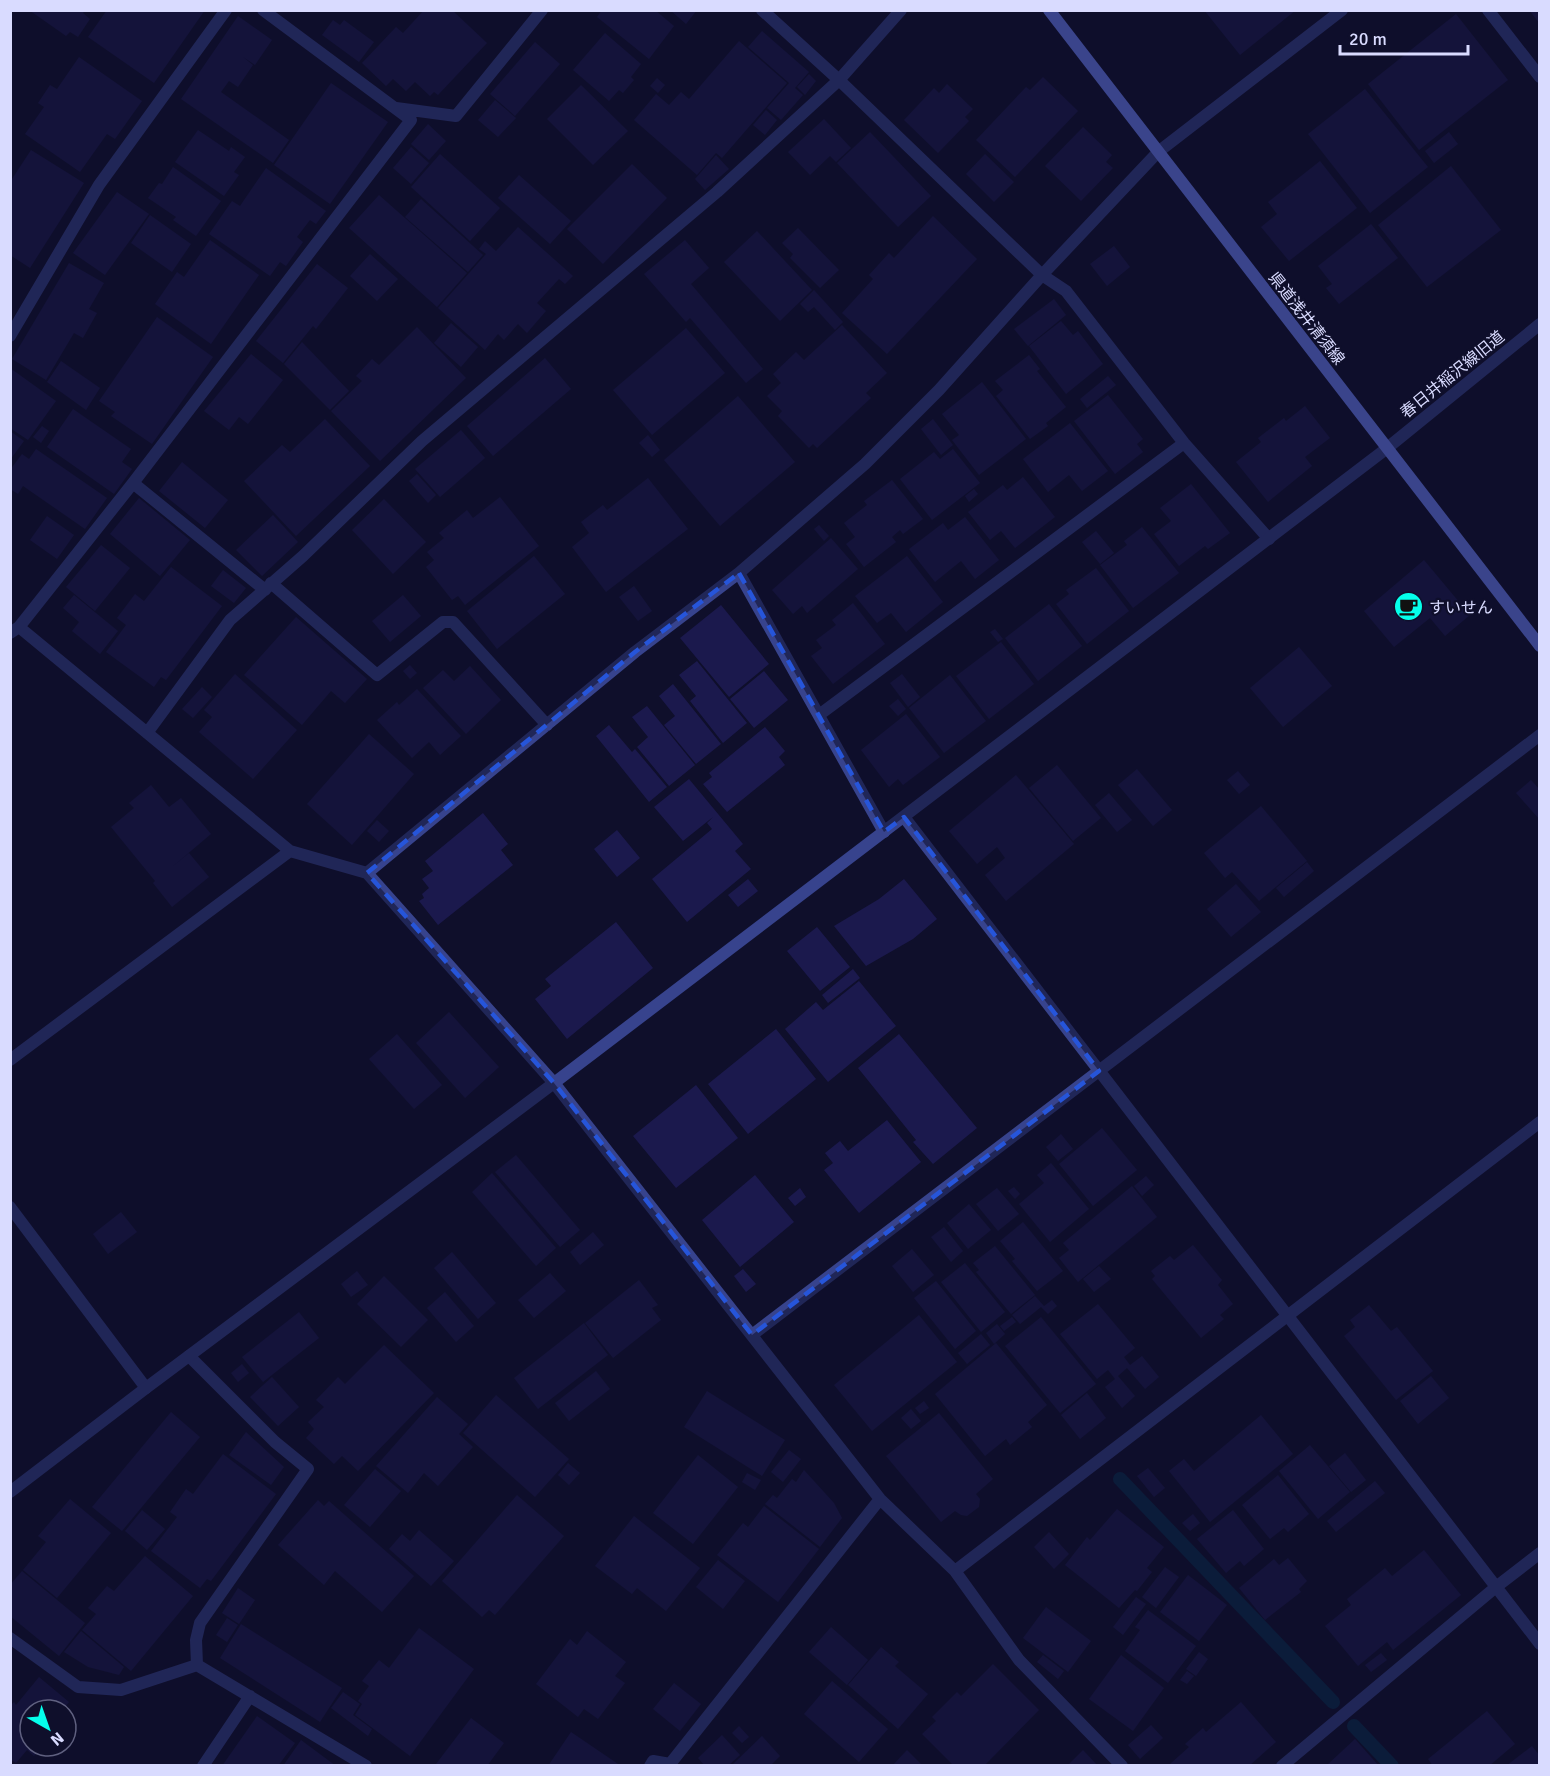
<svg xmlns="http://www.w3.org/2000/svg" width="1550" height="1776" font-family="Signika,'Noto Sans JP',sans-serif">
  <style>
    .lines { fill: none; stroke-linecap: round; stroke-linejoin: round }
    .stream { stroke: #072d4c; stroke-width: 14 }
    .building { fill: #1b194d }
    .minor { stroke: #37438d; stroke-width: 12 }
    .tertiary { stroke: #37438d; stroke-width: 12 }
    .secondary { stroke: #7086ff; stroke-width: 12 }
    .marked { fill: none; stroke: #2655da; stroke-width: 4.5; stroke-dasharray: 12 8; stroke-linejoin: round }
    .labels { text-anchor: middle; stroke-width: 4.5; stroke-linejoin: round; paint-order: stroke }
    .street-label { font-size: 16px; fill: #d9dbff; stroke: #0f0f2b }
    .poi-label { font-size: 16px; fill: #d9dbff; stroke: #0f0f2b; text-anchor: start }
  </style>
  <rect width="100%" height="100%" fill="#0f0f2b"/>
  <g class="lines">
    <path class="stream" d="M1120,1479L1333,1702
      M1354,1726L1392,1766"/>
  </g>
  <path class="building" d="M29,10H85L83,13L90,19L78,37L70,32L66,36Z
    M107,10H205L154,83L88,37Z
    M424,10H452L487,43L438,95L434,92L430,96L415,82L406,91L393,79L386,86L362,63L396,27L403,33Z
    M602,10H655L674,26L649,59L597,17Z
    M670,10H697L686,24Z
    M1204,10H1296L1240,55Z
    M1529,10H1540V24Z
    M1456,14L1508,80L1419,150L1368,84Z
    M238,16L272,40L255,65L243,57L253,65L238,87L229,81L221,92L289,140L273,163L181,99Z
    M333,20L340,25L344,20L374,42L359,62L322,35Z
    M762,31L809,72L795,88L803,95L781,120L767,108L789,83L748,47Z
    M605,33L641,64L631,77L634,80L623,93L619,90L609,101L573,70Z
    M739,41L787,83L722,158L716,153L697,175L634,120L656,94L669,105L681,92L689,99Z
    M535,42L560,64L515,116L490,94Z
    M79,57L142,101L115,139L107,134L80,172L25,134L44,107L38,103L50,85L57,89Z
    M809,74L816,81L805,95L797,87Z
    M1043,77L1078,111L1015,177L976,140L1026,87L1030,90Z
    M657,78L665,85L658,93L650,86Z
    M331,83L388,122L330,204L274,165Z
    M947,84L973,109L965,117L969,121L938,153L904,120L934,88L939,93Z
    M581,85L628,131L593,165L547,119Z
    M1365,89L1428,167L1370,213L1308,134Z
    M495,100L516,118L498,137L478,120Z
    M766,110L777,120L765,135L753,125Z
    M824,119L851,148L836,162L830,156L810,175L788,152Z
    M428,124L446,141L429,160L411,144Z
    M1083,127L1112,155L1106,162L1113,168L1081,201L1045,166Z
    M198,130L229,151L231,147L245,157L234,172L239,175L224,196L175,162Z
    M870,132L931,196L898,227L837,163Z
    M1449,132L1458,144L1434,163L1425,151Z
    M411,147L429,163L411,184L393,168Z
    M31,150L84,183L30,268L10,255V182Z
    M440,154L500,208L470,241L411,187Z
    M985,154L1014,182L994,202L966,174Z
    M716,155L729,169L705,190L695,179Z
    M1320,161L1357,208L1289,261L1261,227L1277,214L1268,202Z
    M632,164L667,198L603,264L567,229Z
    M1451,166L1501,230L1427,287L1378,225Z
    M173,167L221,201L196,236L173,220L176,217L148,198L159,183L162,184Z
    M266,168L326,211L316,224L310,220L297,237L303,242L286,266L280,262L270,276L209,234L232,201L240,206Z
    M519,175L571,221L550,244L498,198Z
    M117,192L149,214L105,275L73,253Z
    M379,195L467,273L437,307L349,228Z
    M421,199L483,255L468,272L405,217Z
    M150,215L191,244L172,272L131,243Z
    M933,216L977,259L887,354L842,313L873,279L869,275L889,253L894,258Z
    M1371,224L1398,258L1339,304L1326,288L1332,284L1318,266Z
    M518,227L573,276L565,284L559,279L537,303L546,311L527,333L518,324L504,340L498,334L485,350L438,308L486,254L479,249L485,241L496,251Z
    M798,228L839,270L820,288L790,258L793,254L782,243Z
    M757,231L812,290L780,321L724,262Z
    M210,240L259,275L211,344L155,304L177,272L184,277Z
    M685,240L709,268L691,284L763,369L746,383L690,318L686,322L644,274Z
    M1114,246L1130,267L1107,286L1090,264Z
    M370,254L398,279L377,301L350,276Z
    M69,263L104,283L89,309L97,313L83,338L74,333L46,380L12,359Z
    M317,264L348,288L316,329L313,326L283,363L256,341Z
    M814,290L843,322L835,330L814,307L808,312L800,304Z
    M1054,299L1066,315L1028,346L1014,329Z
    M157,317L213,357L152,444L111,416L115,412L99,401Z
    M1061,321L1073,335L1078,331L1103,364L1066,394L1029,346Z
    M451,323L478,347L461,367L434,343Z
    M842,325L887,373L866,393L871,398L817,448L813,444L809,448L778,416L782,411L767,396L781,383L773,374L796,352L804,360Z
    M417,327L466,378L380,461L331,411L362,381L356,376L372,359L379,365Z
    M686,328L725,373L652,435L613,390Z
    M302,342L349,391L330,410L284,364Z
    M251,354L283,380L248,424L239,417L229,430L204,411Z
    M1029,355L1040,369L1037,371L1066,407L1046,423L1048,426L1030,439L996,396L1003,390L995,381Z
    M545,358L571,389L493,456L467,426Z
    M61,361L100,388L86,410L47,382Z
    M10,368L56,401L28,440L10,428Z
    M1108,376L1116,385L1087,408L1080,399Z
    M982,382L1026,439L979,475L952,440L959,435L942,414Z
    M1108,395L1143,439L1137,444L1143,452L1115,474L1074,421Z
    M738,396L795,462L720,526L664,460Z
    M1305,406L1330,438L1305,457L1312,466L1268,502L1236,462L1261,442L1258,438L1284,418L1286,421Z
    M73,409L131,449L122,462L132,469L114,494L47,447Z
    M325,419L370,466L296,536L244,481L282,445L290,452Z
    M933,419L953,445L941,455L921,429Z
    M1070,423L1108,471L1082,491L1069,475L1048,492L1023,459Z
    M42,426L49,431L41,443L33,437Z
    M461,430L485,458L440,497L415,469Z
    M10,431L24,441L10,460Z
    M648,435L660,450L652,457L639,443Z
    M36,449L107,498L85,529L23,486L18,494L10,489V470L22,454L29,459Z
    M953,449L980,483L932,520L900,479L934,452L940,459Z
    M182,462L228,500L205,528L159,491Z
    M417,474L436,495L428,503L409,481Z
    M1023,477L1055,517L1015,548L1001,531L990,540L968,512L1003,485L1007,490Z
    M648,478L688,529L606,592L572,547L589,533L581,522L603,505L607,510Z
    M892,480L923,519L903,534L900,530L892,537L896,542L864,567L846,544L855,537L844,523L867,505L864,501Z
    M1191,484L1230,533L1208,549L1205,546L1179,566L1154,534L1171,521L1160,508Z
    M974,489L978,494L969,502L965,496Z
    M500,497L539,546L465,605L458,596L452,600L426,567L434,560L427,552L444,538L439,533L467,510L473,518Z
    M139,498L190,540L160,576L110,534Z
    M384,499L426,542L393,574L352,530Z
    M273,515L298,542L262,576L236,550Z
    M47,516L74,535L57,559L30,540Z
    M965,517L999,560L975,579L961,561L935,582L909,549L943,523L948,530Z
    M819,525L829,536L824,541L814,529Z
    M1142,527L1179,573L1133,608L1100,565L1127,545L1124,541Z
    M1096,531L1114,553L1100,564L1082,542Z
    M831,538L858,569L807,613L802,606L793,614L772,590Z
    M101,545L130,568L95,611L66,587Z
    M534,556L565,594L497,649L467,611Z
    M907,556L943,602L906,632L891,613L877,623L855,596Z
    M1424,560L1470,615L1445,636L1430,618L1394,647L1364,611Z
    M171,567L222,606L166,680L161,677L154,687L106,652L126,625L117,618L135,594L144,601Z
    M1096,568L1129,611L1087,644L1056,604L1069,594L1066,590Z
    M223,570L246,588L234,603L211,586Z
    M634,586L652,611L638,621L619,597Z
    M74,595L118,631L100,654L72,631L79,622L63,608Z
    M403,595L421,616L390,642L372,621Z
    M853,603L885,644L833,684L811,656L822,648L816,640L836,625L832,620Z
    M1049,604L1082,646L1038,681L1005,638Z
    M721,605L769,664L729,697L680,638Z
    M296,617L367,679L345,703L331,691L302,725L244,675Z
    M995,629L1003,639L998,642L990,632Z
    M1001,642L1034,684L989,719L956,676Z
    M1299,647L1332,686L1283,727L1250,688Z
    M697,661L747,723L723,743L690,701L696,696L679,675Z
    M410,665L417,673L410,679L403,671Z
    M470,666L501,700L466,734L423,688L443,670L454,681Z
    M764,671L788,700L754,728L730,699Z
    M235,674L297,730L253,779L199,732L212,717L204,710Z
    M902,674L920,697L908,707L890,683Z
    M950,675L986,721L944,753L909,708Z
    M673,684L721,744L696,764L664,725L675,716L659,696Z
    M202,687L212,697L193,718L182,709Z
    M417,689L461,736L440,755L429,742L412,758L377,720L397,702L399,705Z
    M898,699L906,709L898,716L889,706Z
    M647,706L695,765L669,786L637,747L648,737L632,717Z
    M906,714L940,757L903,785L898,779L889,787L861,750Z
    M609,725L632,752L635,749L667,787L649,802L596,736Z
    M765,727L785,751L779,757L785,765L727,812L703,784L712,777L709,773Z
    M369,734L414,774L352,845L307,804Z
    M1057,765L1101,818L1073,841L1029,788Z
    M1137,769L1172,810L1153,826L1118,785Z
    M1238,771L1250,785L1239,794L1227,780Z
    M1016,775L1074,844L1006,901L985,875L1005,858L997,847L977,864L949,831Z
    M689,779L743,844L735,851L751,869L687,922L652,879L712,829L707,823L713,817L683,841L654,807Z
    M1531,780L1540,790V820L1516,793Z
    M151,785L169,807L181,798L211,834L172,867L189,853L209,877L172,907L153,883L155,881L111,827L134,808L129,803Z
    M1109,793L1132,820L1117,832L1095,805Z
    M1261,806L1307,861L1259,901L1232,872L1225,878L1204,853Z
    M483,813L508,844L501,850L513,865L438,925L419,901L424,898L422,894L429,888L422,879L433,871L425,861Z
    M377,820L389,831L379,842L367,831Z
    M617,830L640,858L617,877L594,849Z
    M1307,862L1314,871L1284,897L1276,888Z
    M748,879L758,891L738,907L728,895Z
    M904,879L937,919L913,939L866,966L834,926L879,899Z
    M1236,884L1261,912L1231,937L1207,909Z
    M616,922L653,968L567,1039L535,999L551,986L545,979Z
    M817,927L850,967L820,991L787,951Z
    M853,969L860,978L828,1003L822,995Z
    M859,981L896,1026L828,1082L785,1029L816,1002L823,1010Z
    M449,1012L499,1067L465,1098L416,1043Z
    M776,1029L816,1079L748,1134L708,1084Z
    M397,1034L442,1085L414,1109L369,1059Z
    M899,1034L977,1128L933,1164L913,1142L916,1140L858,1068Z
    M696,1085L738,1138L676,1188L633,1136Z
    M887,1120L921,1162L859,1213L824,1170L833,1163L825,1153L840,1141L848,1151Z
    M1102,1128L1137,1170L1093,1206L1059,1164Z
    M1061,1134L1073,1149L1058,1161L1046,1147Z
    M516,1155L580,1230L560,1247L495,1172Z
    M1051,1163L1089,1209L1050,1242L1019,1204L1044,1183L1037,1175Z
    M492,1173L556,1248L536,1266L472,1192Z
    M755,1175L794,1222L740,1267L702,1220Z
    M1146,1176L1154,1185L1142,1196L1134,1186Z
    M1132,1186L1157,1217L1078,1282L1059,1258L1069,1250L1063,1243Z
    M1014,1187L1020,1194L1015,1199L1008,1191Z
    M800,1188L806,1197L795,1206L788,1198Z
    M997,1188L1019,1214L998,1231L976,1204Z
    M969,1204L991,1230L968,1249L947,1223Z
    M121,1212L137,1232L108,1254L93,1234Z
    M1023,1222L1063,1271L1037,1291L1012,1261L1015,1259L1000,1241Z
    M944,1227L963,1251L951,1262L931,1237Z
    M593,1232L604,1245L580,1265L570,1252Z
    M1193,1245L1222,1280L1218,1285L1233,1304L1220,1315L1224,1319L1201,1338L1152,1279L1155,1276L1151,1271L1170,1256L1174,1260Z
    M995,1246L1035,1295L1011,1314L976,1272L979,1270L973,1263Z
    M912,1249L934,1275L913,1292L892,1266Z
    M452,1252L496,1303L478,1319L434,1268Z
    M965,1263L1005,1312L981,1332L941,1282Z
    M1099,1266L1111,1279L1094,1292L1083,1279Z
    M743,1269L756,1284L746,1292L734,1276Z
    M357,1271L368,1285L351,1297L341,1284Z
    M550,1273L566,1291L534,1318L518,1300Z
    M384,1276L428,1320L401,1347L357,1304Z
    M639,1280L658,1305L652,1308L661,1320L613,1358L585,1323Z
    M936,1281L976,1331L955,1349L914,1298Z
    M445,1292L474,1326L456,1342L427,1308Z
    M1035,1296L1044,1306L1052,1300L1057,1306L1048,1314L1041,1307L1020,1324L1012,1315Z
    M1098,1304L1135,1348L1124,1357L1130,1365L1142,1356L1159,1377L1145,1389L1127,1368L1118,1376L1135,1396L1122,1408L1105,1387L1115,1379L1108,1370L1097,1379L1060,1334Z
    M1369,1305L1391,1331L1397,1327L1433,1371L1396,1400L1344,1336L1355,1327L1350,1320Z
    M299,1312L319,1338L263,1382L242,1357Z
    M919,1315L957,1362L872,1431L834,1385Z
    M1012,1317L1016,1322L1004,1331L1000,1326Z
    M1041,1317L1096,1384L1060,1413L1005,1346Z
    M584,1323L608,1355L538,1409L514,1378Z
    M997,1324L1005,1334L994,1344L986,1333Z
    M981,1334L990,1345L967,1364L958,1353Z
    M996,1343L1047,1405L1028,1422L1032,1427L1010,1445L1006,1439L985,1456L935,1394Z
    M384,1345L434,1393L358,1471L342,1456L334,1464L306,1438L314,1429L308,1422L324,1407L316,1400L338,1377L345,1384Z
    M242,1364L249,1373L238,1382L231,1373Z
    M596,1371L610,1389L569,1421L555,1403Z
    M1431,1376L1449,1398L1418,1424L1400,1401Z
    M272,1377L299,1407L278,1426L250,1397Z
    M707,1391L785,1440L762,1476L684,1427Z
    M1087,1393L1106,1418L1080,1439L1061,1415Z
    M496,1395L569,1459L535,1497L463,1433Z
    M437,1397L468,1424L459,1434L473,1447L438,1486L424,1473L408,1493L376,1466Z
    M924,1401L929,1408L920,1414L915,1408Z
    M911,1409L921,1421L911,1429L901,1418Z
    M171,1412L200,1437L122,1531L92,1507Z
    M939,1413L993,1479L976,1494L980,1499L979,1507L967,1516L961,1515L955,1511L941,1522L886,1456Z
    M1261,1415L1293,1454L1210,1522L1169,1471L1184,1459L1194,1471Z
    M246,1432L284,1467L271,1485L229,1455Z
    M1310,1445L1350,1492L1318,1519L1279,1471Z
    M789,1450L801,1459L783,1482L771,1472Z
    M1345,1453L1366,1480L1351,1492L1329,1466Z
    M223,1454L276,1494L211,1581L207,1579L200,1588L151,1551L177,1517L170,1512L186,1489L193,1494Z
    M698,1455L738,1487L693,1544L653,1513Z
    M568,1463L580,1473L569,1485L558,1475Z
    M1148,1468L1165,1488L1154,1497L1137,1476Z
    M375,1469L401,1491L370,1527L344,1505Z
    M804,1470L834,1503L842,1518L820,1547L765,1504L773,1495L777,1498L792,1479L796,1482Z
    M747,1473L761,1480L755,1490L742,1482Z
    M1278,1475L1309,1514L1288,1532L1284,1528L1270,1539L1242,1505Z
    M1375,1481L1385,1493L1336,1532L1327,1521Z
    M517,1495L564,1536L495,1615L489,1610L482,1617L442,1581Z
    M70,1499L111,1533L57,1598L23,1570L46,1542L38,1536Z
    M318,1500L324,1506L329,1501L414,1576L382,1612L335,1571L324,1585L278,1545Z
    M764,1506L819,1549L778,1602L717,1555L743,1523L748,1527Z
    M1117,1509L1164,1547L1147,1568L1152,1572L1137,1591L1135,1590L1119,1608L1065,1565L1087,1537L1090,1540Z
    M142,1510L165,1529L147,1550L125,1531Z
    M1233,1510L1264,1549L1244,1566L1240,1561L1226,1573L1197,1539Z
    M1193,1514L1200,1523L1190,1531L1182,1523Z
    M634,1516L700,1568L666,1611L637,1588L632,1594L595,1566Z
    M419,1530L454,1561L431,1586L389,1549L402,1534L410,1541Z
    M1049,1532L1069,1554L1054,1569L1034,1547Z
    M1424,1550L1461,1595L1393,1650L1387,1642L1358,1666L1325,1626L1351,1605L1347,1599L1385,1568L1392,1576Z
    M145,1556L193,1596L131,1671L82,1630L96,1614L88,1608L107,1586L114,1591Z
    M1288,1558L1307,1581L1299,1589L1301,1592L1265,1620L1239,1588L1274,1559L1279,1565Z
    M718,1560L745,1581L723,1609L696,1587Z
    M1165,1567L1179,1577L1156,1608L1142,1597Z
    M22,1571L85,1623L59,1656L10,1616V1585Z
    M1188,1575L1227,1605L1199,1641L1160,1612Z
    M238,1588L255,1600L239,1624L222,1613Z
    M1136,1597L1146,1604L1123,1635L1113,1627Z
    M1046,1607L1091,1641L1068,1672L1023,1638Z
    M1148,1610L1196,1646L1168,1683L1125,1651L1140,1630L1135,1627Z
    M227,1618L238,1625L227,1642L216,1635Z
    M241,1624L342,1688L320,1722L220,1658Z
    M831,1627L868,1660L847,1685L809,1652Z
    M419,1628L474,1669L410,1756L355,1715L362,1704L358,1701L369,1686L362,1681L379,1660L389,1668Z
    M81,1631L124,1667L119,1675L88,1667L64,1652Z
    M587,1631L626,1662L615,1676L625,1683L598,1719L584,1709L578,1717L536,1684L570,1639L577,1645Z
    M881,1647L899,1662L895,1666L928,1694L898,1729L848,1685Z
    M1199,1652L1208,1659L1196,1676L1186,1669Z
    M1381,1653L1387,1660L1371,1672L1365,1665Z
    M1043,1655L1064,1671L1058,1679L1037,1662Z
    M1121,1655L1164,1688L1133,1731L1089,1699Z
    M993,1664L1039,1710L984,1766H954L922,1734L936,1721L932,1717L957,1692L961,1696Z
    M1187,1671L1194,1676L1187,1684L1180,1680Z
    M39,1677L69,1702L63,1710H30V1746H42L34,1756L27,1750L16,1763L10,1759V1706L14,1702L16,1705Z
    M832,1681L888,1729L859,1762L804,1714Z
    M674,1683L701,1704L680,1731L653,1709Z
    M343,1692L360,1704L353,1715L372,1729L368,1736L331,1708Z
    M1241,1702L1276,1742L1249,1766H1172L1170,1764L1189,1747L1185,1744L1203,1728L1206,1732Z
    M1487,1711L1515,1744L1489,1766H1433L1428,1759Z
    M257,1716L295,1743L278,1766H222Z
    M471,1718L504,1743L487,1766H438L436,1764Z
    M1151,1725L1163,1738L1140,1759L1128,1745Z
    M739,1726L749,1737L742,1743L732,1733Z
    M571,1732L621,1766H548Z
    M722,1735L740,1755L728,1766H705L698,1758Z
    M762,1736L780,1756L770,1766H731Z
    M1355,1739L1379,1766H1326Z
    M301,1740L336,1766H283Z
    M1532,1746L1540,1756V1766H1506Z
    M907,1750L923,1766H892Z
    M1083,1750L1098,1766H1067Z"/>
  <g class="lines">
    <path class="minor" d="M762,10L839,80L1042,275L1066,291L1184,443L1269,539
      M1488,10L1540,77
      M396,108L456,116L542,10
      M10,336L99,185L226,10
      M133,483L265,590
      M739,573L884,832
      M271,583L377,675L443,622H453L547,725
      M19,627L290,851L367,873L554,1083L880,1499L955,1571L1019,1660L1122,1766
      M10,633L19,627L133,483L411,120L263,10
      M819,715L1184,443
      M147,733L230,620L303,556L422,441L717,192L839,80L901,10
      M904,817L1540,1644
      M367,873L635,652L739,573L865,464L939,390L1042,275L1158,152L1342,10
      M10,1060L290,851
      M10,1207L146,1388
      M752,1335L1540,735
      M189,1356L275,1442L308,1469L200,1623L196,1640L197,1665
      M955,1571L1540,1122
      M10,1638L78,1687L121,1690L197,1665L366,1766
      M203,1766L250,1696
      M650,1766L653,1761L670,1764
      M671,1766L670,1764L880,1499
      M1282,1766L1496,1587L1540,1553"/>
    <path class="tertiary" d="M10,1492L146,1388L554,1083L1386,449L1540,324"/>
    <path class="secondary" d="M1049,10L1540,646"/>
  </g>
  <path d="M0 0H1550V1776H0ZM739,573L884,832L904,817L1099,1071L752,1335L554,1083L367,873L635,652Z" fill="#0f0f2b" fill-opacity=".55" fill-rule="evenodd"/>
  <path class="marked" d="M739,573L884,832L904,817L1099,1071L752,1335L554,1083L367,873L635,652Z"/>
  <defs>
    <symbol id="cafe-disc" viewBox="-11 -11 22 22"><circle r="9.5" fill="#05ffeb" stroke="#0f0f2b"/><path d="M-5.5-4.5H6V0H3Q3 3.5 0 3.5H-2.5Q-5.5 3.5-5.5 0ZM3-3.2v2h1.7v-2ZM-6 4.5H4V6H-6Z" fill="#111"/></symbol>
  </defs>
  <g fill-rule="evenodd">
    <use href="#cafe-disc" x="1392" y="590" width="33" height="33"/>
  </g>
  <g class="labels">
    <g class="street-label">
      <text transform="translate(1307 318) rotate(52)" y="6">県道浅井清須線</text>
      <text transform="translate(1452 374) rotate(-39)" y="6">春日井稲沢線旧道</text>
    </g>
    <g class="poi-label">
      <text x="1429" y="613">すいせん</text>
    </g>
  </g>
  <rect width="1550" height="1776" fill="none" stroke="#d9dbff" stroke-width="24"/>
  <g transform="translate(48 1728) rotate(140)"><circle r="28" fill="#0f0f2b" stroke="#606180" stroke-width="1.5"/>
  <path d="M0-4.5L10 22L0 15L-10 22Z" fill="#05ffeb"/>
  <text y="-9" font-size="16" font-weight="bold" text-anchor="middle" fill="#d9dbff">N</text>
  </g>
  <path d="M1340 45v9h128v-9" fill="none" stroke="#d9dbff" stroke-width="3"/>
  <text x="1349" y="45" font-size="18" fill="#d9dbff" stroke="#0f0f2b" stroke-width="4.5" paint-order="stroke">20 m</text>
</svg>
